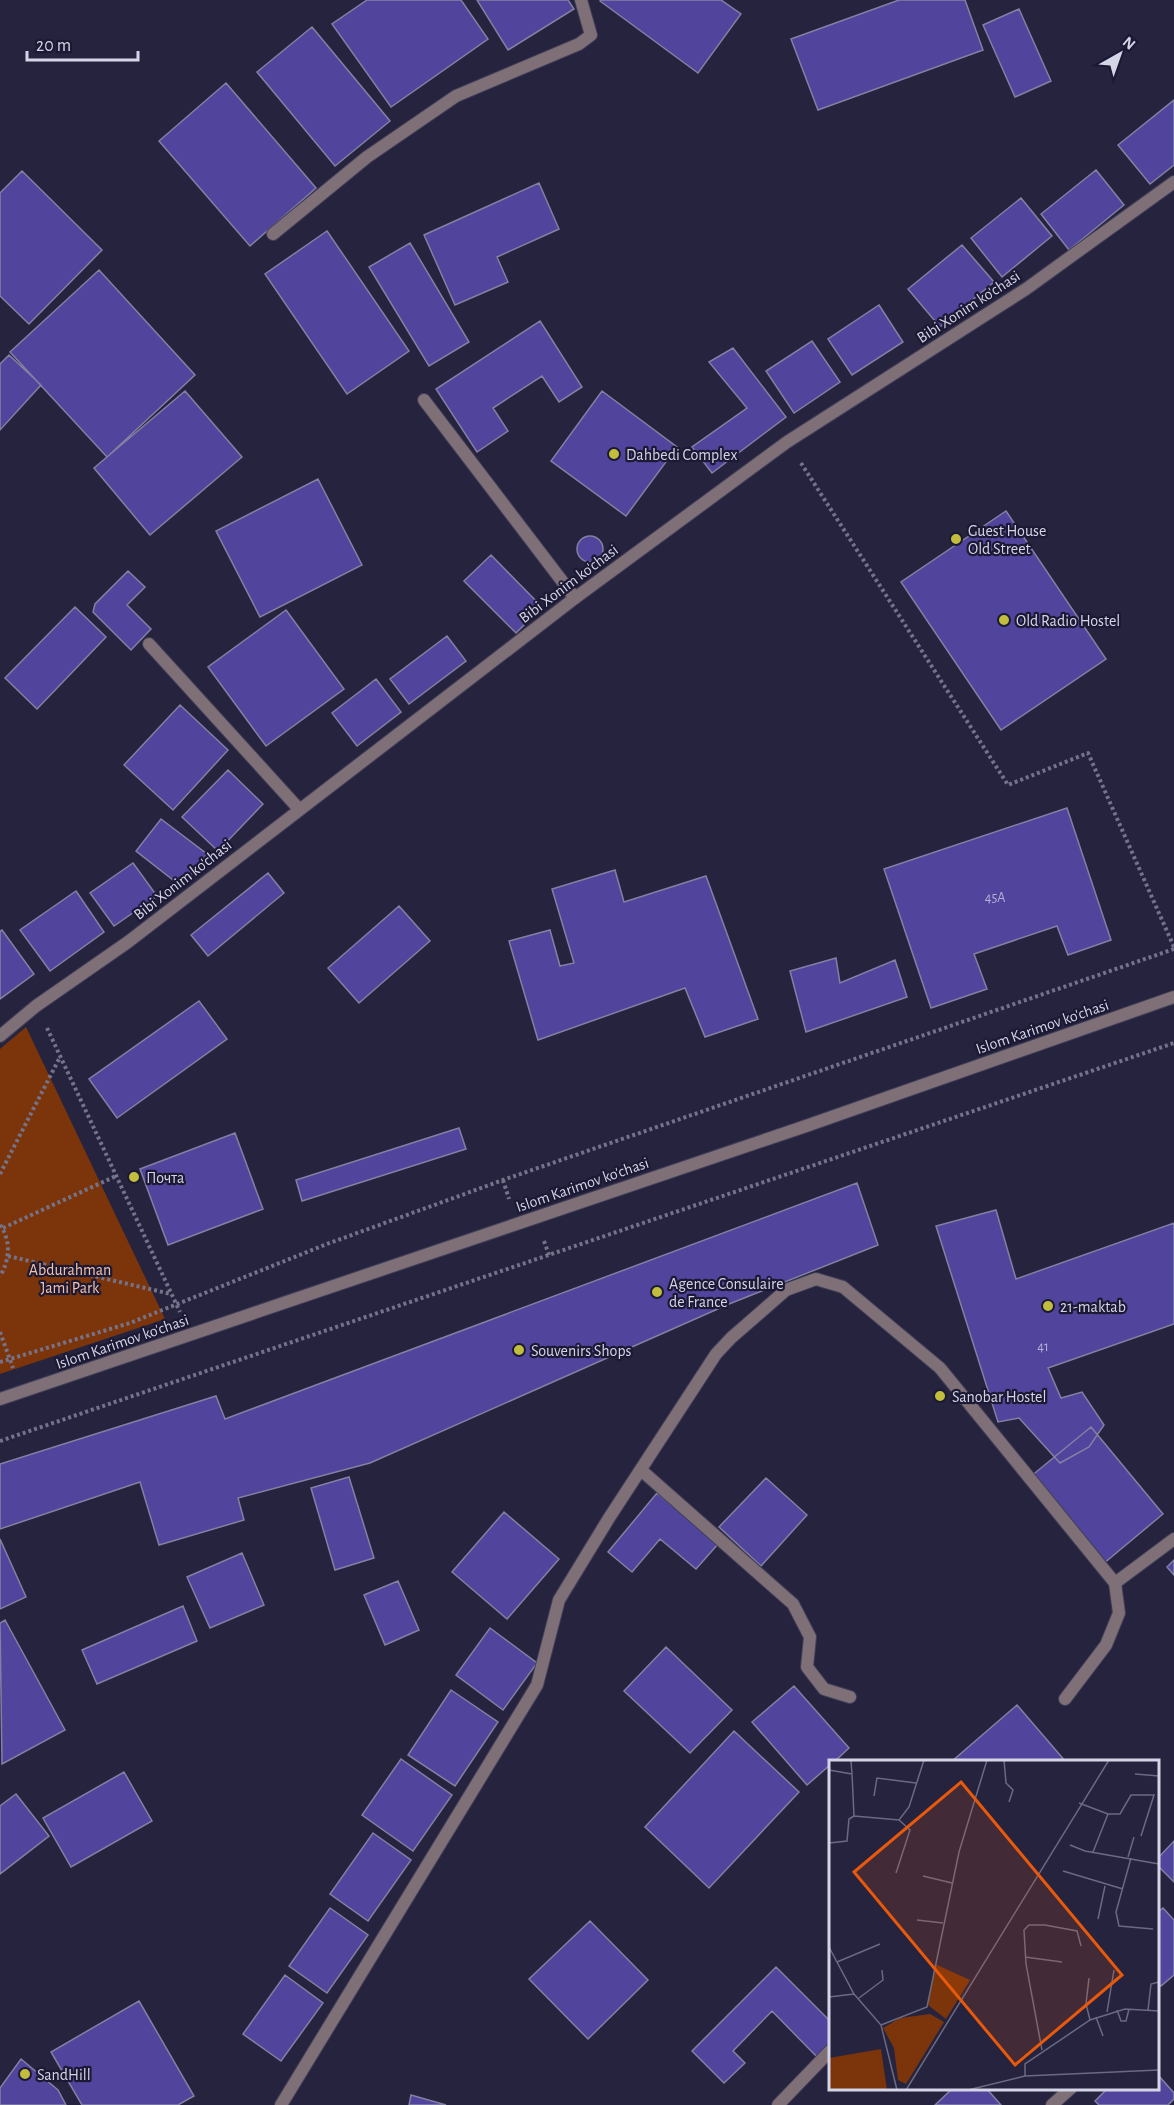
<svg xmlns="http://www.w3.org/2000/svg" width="1174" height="2105" font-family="'Alegreya Sans',sans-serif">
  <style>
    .forest { fill: #7c350a }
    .building { fill: #51449c; stroke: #8281a3; stroke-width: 1.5 }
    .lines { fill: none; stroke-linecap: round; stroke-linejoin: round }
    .service-casing { stroke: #413f59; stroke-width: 14 }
    .pedestrian-casing { stroke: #413f59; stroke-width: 14 }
    .minor-casing { stroke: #413f59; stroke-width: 14 }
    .path { stroke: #74738a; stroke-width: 4; stroke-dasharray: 3 3; stroke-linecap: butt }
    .service { stroke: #7f6f77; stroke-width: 12 }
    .pedestrian { stroke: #7f6f77; stroke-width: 12 }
    .minor { stroke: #7f6f77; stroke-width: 12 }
    .poi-dot { fill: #c3bd3e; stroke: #1c1934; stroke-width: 2 }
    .labels { text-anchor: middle; stroke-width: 4.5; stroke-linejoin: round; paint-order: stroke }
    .number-label { font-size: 14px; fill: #b4b1d5 }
    .street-label { font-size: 16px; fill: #d5d5e8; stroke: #1c1934 }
    .poi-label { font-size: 16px; fill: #d5d5e8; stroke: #1c1934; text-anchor: start }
    .park-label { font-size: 16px; fill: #f5c2aa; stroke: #1c1934 }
    .inset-road { fill: none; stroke: #6b6a82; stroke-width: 1.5 }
    .view { fill: #e8590c; fill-opacity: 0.15; stroke: #e8590c; stroke-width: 3 }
    .inset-edge { fill: none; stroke: #d5d5e8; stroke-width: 3 }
  </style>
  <rect width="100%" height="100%" fill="#25233e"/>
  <path class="forest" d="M26,1027L165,1319L0,1374V1049Z"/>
  <path class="building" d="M367,0H461L488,39L391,107L332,24Z
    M477,0H568L574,9L508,50Z
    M601,0H721L741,14L698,73L600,1Z
    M899,0H965L983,50L818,110L791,39Z
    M1019,9L1051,81L1015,97L983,25Z
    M312,27L390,121L335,166L257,72Z
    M226,83L316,188L250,246L159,141Z
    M1174,100V165L1150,184L1118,145Z
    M1096,170L1124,205L1069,250L1041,214Z
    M22,171L102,250L29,324L0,296V193Z
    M539,183L559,229L497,257L508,282L455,305L424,235Z
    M1021,198L1052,236L1002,277L971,238Z
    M327,231L409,351L347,394L265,274Z
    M410,243L469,342L429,366L369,267Z
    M962,245L994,282L940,327L908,289Z
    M99,270L195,375L107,457L10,352Z
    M879,305L903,342L852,375L828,339Z
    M540,321L582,387L559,402L542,376L493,408L508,431L477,452L436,389Z
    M812,341L840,382L794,413L766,371Z
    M733,348L786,417L712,473L692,447L747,408L709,362Z
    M9,355L41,385L0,430V364Z
    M185,391L242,457L150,535L94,468Z
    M602,391L677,447L626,516L551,461Z
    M318,479L362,565L260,617L216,531Z
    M1006,511L1106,659L1001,730L901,582Z
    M577 549a13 13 0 1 1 26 0a13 13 0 1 1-26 0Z
    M491,555L542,607L516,633L464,581Z
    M128,571L145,587L127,605L151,629L131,650L93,612L95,604Z
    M75,607L106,637L37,709L5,678Z
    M286,610L344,689L266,746L208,667Z
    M447,636L466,661L409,704L390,679Z
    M376,679L401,712L357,746L332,713Z
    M180,705L228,750L173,810L124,765Z
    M228,770L263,804L218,851L182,817Z
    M1067,808L1111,940L1068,955L1057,926L974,954L987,989L931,1008L884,869Z
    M161,819L207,854L182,887L136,851Z
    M133,863L157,896L114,926L90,893Z
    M615,870L624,902L706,876L758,1019L705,1037L685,988L538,1040L509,941L550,930L560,966L574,963L552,889Z
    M268,873L284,893L208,956L191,935Z
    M76,891L104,932L50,971L20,930Z
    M399,906L430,941L359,1003L328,968Z
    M2,930L34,974L0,999V931Z
    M836,958L840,983L895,960L907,997L806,1032L790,971Z
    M199,1001L227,1039L117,1118L89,1079Z
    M459,1128L466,1149L302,1201L296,1180Z
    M235,1133L263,1209L168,1245L140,1169Z
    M857,1183L878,1245L729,1304L370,1463L238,1498L244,1520L159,1545L140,1482L0,1529V1464L216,1396L225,1419Z
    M996,1210L1016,1279L1174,1223V1324L1048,1368L1061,1398L1082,1392L1104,1425L1089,1447L1060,1463L1019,1418L998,1422L936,1226Z
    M1091,1427L1163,1514L1103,1564L1030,1477Z
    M349,1477L374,1558L335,1570L311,1488Z
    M766,1478L807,1515L761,1566L719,1527Z
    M657,1493L718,1544L696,1569L660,1539L632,1572L608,1552Z
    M504,1512L559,1559L507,1619L452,1572Z
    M0,1539L26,1597L0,1609Z
    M242,1553L264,1605L210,1628L187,1577Z
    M1174,1560V1575L1167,1567Z
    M398,1581L419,1630L385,1645L364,1595Z
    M183,1606L197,1641L97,1684L82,1650Z
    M5,1620L65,1730L2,1764L0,1623Z
    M490,1628L537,1663L503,1710L456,1675Z
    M666,1647L732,1710L690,1753L624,1691Z
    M794,1686L849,1748L834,1762H830V1765L807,1785L752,1722Z
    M451,1690L498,1722L455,1786L408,1755Z
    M1017,1705L1066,1762H951Z
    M734,1731L799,1792L709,1888L645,1827Z
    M401,1759L452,1795L413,1851L362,1815Z
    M124,1772L152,1821L71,1867L43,1818Z
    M16,1794L49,1836L0,1874V1806Z
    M373,1833L411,1860L368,1921L330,1894Z
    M1174,1841V1882L1158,1866V1858Z
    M330,1908L368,1935L327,1993L289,1966Z
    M1163,1908L1174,1920V1975L1161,1986L1158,1983V1912Z
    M590,1921L648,1980L588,2039L529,1979Z
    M776,1967L830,2021V2045L818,2058L772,2011L733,2051L745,2063L724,2083L692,2051Z
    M285,1975L323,2003L281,2061L243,2034Z
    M139,2001L194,2096L178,2105H82L51,2052Z
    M21,2059L58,2090L66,2105H0V2088Z
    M1158,2075L1174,2093V2099L1168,2105H1099L1095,2101L1108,2088H1158Z
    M953,2088H986L1001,2105H935Z
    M411,2095L446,2105H409Z"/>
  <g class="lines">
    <defs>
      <path id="service" d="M273,234L367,157L456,96L579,44L591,35L581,0
        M424,400L575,598
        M149,644L299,809
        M641,1470L793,1604L810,1637L807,1667L824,1689L850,1697
        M1115,1583L1174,1539
        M778,2105L830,2051
        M1052,2105L1071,2088"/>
      <path id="pedestrian" d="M0,1399L806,1126L1174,997"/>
      <path id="minor" d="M0,1036L36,1006L128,942L575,598L787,442L1026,289L1174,182
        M281,2105L537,1685L559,1600L609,1518L716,1354L731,1338L786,1290L816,1279L843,1287L940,1368L1115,1583L1119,1613L1106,1645L1065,1699"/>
    </defs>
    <use href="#service" class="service-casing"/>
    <use href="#pedestrian" class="pedestrian-casing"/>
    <use href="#minor" class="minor-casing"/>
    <path class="path" d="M801,463L1008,785L1088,753L1174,947
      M47,1028L180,1312
      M0,1174L60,1057
      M503,1180L509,1199
      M0,1225C11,1240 10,1260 0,1276
      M3,1228L116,1176
      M544,1241L549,1255
      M8,1256L171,1294
      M0,1332L13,1368
      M0,1362L130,1323L327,1244L503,1180L1174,949
      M0,1441L1174,1043"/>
    <use href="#service" class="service"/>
    <use href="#pedestrian" class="pedestrian"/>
    <use href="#minor" class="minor"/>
  </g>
  <g class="poi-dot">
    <circle cx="614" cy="454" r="6"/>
    <circle cx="956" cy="539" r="6"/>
    <circle cx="1004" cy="620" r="6"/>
    <circle cx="134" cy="1177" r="6"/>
    <circle cx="657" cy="1292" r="6"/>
    <circle cx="1048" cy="1306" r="6"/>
    <circle cx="519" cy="1350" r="6"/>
    <circle cx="940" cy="1396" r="6"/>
    <circle cx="25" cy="2074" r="6"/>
  </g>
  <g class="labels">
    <g class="number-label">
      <text x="995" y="902">45A</text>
      <text x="1043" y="1351">41</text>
    </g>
    <g class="street-label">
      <text transform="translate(968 306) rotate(-33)" y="6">Bibi Xonim ko'chasi</text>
      <text transform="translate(568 583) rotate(-37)" y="6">Bibi Xonim ko'chasi</text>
      <text transform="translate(182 879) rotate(-38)" y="6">Bibi Xonim ko'chasi</text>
      <text transform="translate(1042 1026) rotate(-19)" y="6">Islom Karimov ko'chasi</text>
      <text transform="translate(582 1184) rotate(-19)" y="6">Islom Karimov ko'chasi</text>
      <text transform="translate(122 1341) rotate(-19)" y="6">Islom Karimov ko'chasi</text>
    </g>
    <g class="poi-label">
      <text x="626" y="460">Dahbedi Complex</text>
      <text x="968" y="536">Guest House<tspan x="968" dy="18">Old Street</tspan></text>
      <text x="1016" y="626">Old Radio Hostel</text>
      <text x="146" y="1183">Почта</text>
      <text x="669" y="1289">Agence Consulaire<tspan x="669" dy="18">de France</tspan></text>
      <text x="1060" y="1312">21-maktab</text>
      <text x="531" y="1356">Souvenirs Shops</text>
      <text x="952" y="1402">Sanobar Hostel</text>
      <text x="37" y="2080">SandHill</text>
    </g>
    <g class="park-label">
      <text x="70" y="1275">Abdurahman<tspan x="70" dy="18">Jami Park</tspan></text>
    </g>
  </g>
  <g transform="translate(829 1760)">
    <rect width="330" height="330" fill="#25233e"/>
    <path d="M106,204L141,220L117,259L99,245ZM101,254L115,262L77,324L69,320L65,288L54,268L71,258ZM52,289L58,330H0V298Z" fill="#7c350a"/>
    <path class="inset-road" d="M175,0L177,23L184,30L180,42M0,10L23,14L22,1M306,14L330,16M45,36L48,18L87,23M250,43L279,54L264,92M279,54H291L302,35H325L312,76M25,56L70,60L80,47L95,0M0,83L18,81L20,59L25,56L23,14M241,85L256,91L330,104M299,97L305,77M302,98L287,152L290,166L324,169M234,111L294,129M67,113L81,70L70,60M94,116L123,123M269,159L276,126M88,160L114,163M0,187L25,234L52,265L68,330M196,197L233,202M8,202L51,184M260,218L257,244L261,260M0,237L25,234M30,238L54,220L53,210M288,250L292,261H297L300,249M319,250L322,224L330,222M278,252L285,210M267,257L274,276M52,265L98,247L130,92L158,0M213,290L197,204L195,170L200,165H216L248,171L252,186M196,316V304L261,260L296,249L330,251M77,330L280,0M139,330L196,316L330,310"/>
    <path class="view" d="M132,22L293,215L186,305L25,112Z"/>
    <rect width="330" height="330" class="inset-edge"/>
  </g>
  <g transform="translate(1120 54) rotate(40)" stroke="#1c1934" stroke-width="4.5" paint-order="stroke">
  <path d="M0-4.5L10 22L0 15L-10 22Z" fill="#d5d5e8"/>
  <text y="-9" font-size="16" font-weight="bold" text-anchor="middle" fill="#d5d5e8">N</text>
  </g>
  <path d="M27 51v9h111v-9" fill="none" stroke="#d5d5e8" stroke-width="3"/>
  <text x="36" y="51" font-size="18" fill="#d5d5e8" stroke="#1c1934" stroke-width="4.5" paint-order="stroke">20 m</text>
</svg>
